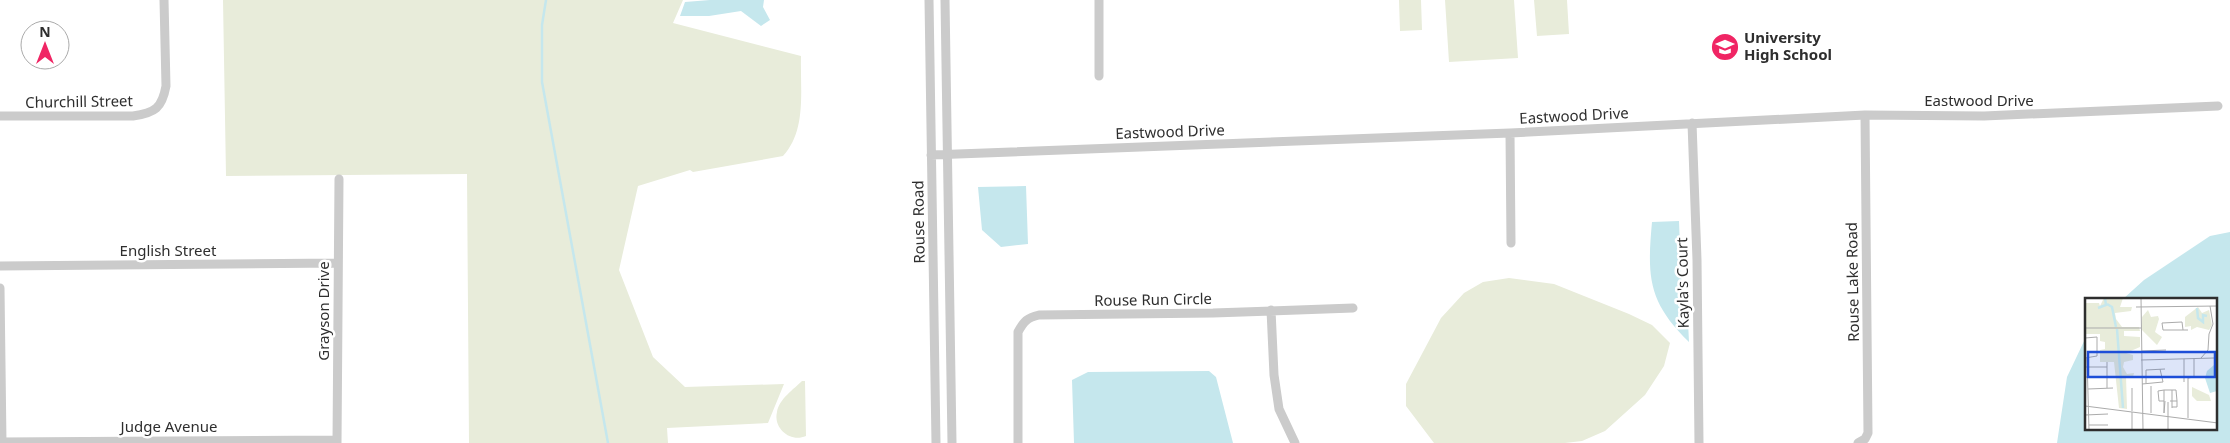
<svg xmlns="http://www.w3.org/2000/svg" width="2230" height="443" font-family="'Noto Sans',sans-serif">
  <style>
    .green { fill: #e8ecda }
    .water { fill: #c5e7ed }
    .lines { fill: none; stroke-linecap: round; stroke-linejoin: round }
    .stream { stroke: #c5e7ed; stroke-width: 2.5 }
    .minor { stroke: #cbcbcb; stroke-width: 9 }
    .labels { text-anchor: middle; stroke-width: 5; stroke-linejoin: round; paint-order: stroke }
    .poi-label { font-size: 15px; font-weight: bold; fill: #2e2e2e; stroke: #fff; text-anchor: start }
    .street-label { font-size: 15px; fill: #2e2e2e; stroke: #fff }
    .inset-river { fill: none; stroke: #c5e7ed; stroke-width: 2.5 }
    .inset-road { fill: none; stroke: #ababab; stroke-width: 1 }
    .view { fill: #1d4ed8; fill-opacity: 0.15; stroke: #1d4ed8; stroke-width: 2.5 }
    .inset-edge { fill: none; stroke: #2e2e2e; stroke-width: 2.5 }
  </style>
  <rect width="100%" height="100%" fill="#fff"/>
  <path class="green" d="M223,0H683L673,23L801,56C800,90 807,130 783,156L693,172L690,170L638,186L619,270L653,357L685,387L784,384L768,423L667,428L668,443H469L467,174L226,176Z
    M1399,0H1421L1422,30L1400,31Z
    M1445,0H1514L1518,58L1449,62Z
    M1534,0H1567L1569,34L1537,36Z
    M1509,278L1554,284L1629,314L1652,325L1670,343L1664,366L1645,395L1605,431L1582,441L1565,443H1434L1406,406V384L1441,318L1464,293L1483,282Z
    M802,381H805L806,436C790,443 773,428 777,412C779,399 794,389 802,381Z"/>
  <path class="water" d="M710,0H764L763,7L770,20L761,26L741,11L709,16H680L685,2Z
    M1026,186L1028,244L1001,247L982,230L978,187Z
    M1679,221L1682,297L1688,322L1689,342C1648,302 1647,277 1652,222Z
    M2230,232V443H2057L2067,377L2086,337V429H2216V299H2123L2144,280L2210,236Z
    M1209,371L1216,377L1233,443H1074L1072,380L1088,372Z"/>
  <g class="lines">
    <path class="stream" d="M546,0L542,25V82L608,443"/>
    <path class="minor" d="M929,0L936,443
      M945,0L952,443
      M1099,0V76
      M0,116H133C155,113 162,108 166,86L164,0
      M1692,123L1697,260L1699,443
      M1510,133L1511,243
      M931,155L1510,133L1865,115L1984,116L2218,106
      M0,266L337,263
      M0,288L2,443
      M1271,310L1274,375L1279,409L1295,443
      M0,442L337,440
      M337,443L339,179
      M1018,443V332C1024,321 1027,318 1039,315L1213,313L1353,308
      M1858,443L1865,439L1868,433L1865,115"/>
  </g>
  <defs>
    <symbol id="school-disc" viewBox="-11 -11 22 22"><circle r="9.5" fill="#f02564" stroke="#fff"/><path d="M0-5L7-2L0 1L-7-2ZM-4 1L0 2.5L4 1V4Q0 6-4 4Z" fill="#fff"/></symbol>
  </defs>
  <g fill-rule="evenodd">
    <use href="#school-disc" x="1709" y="31" width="32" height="32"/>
  </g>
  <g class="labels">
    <g class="poi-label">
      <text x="1744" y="43">University<tspan x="1744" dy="17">High School</tspan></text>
    </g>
    <g class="street-label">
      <text x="1979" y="106">Eastwood Drive</text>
      <text transform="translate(79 102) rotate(-1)" y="5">Churchill Street</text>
      <text transform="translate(1574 116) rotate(-3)" y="5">Eastwood Drive</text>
      <text transform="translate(1170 132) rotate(-2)" y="5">Eastwood Drive</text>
      <text transform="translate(919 222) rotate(-91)" y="5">Rouse Road</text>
      <text x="168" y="256">English Street</text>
      <text transform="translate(1853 282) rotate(-91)" y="5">Rouse Lake Road</text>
      <text transform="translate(1683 283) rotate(-91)" y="5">Kayla's Court</text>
      <text transform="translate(1153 300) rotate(-1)" y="5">Rouse Run Circle</text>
      <text transform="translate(324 311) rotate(-90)" y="5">Grayson Drive</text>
      <text x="169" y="432">Judge Avenue</text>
    </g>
  </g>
  <g transform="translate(2085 298)">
    <rect width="132" height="132" fill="#fff"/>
    <path d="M19,0H38L35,9H47L46,13L30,15L31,21L37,29H54L55,33H39V38L55,39V49L41,55L48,57V62L39,64L38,69L42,76L49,75L48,79L41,78L42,111L34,110L29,64H15V52L20,51V44L15,43V36H0L1,5H14L15,8ZM113,9L117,15L124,12L127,27L124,32L112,29L106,32V28L100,29V19ZM63,12L66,19L73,18L74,21L70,34L77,39L72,47L57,32V19ZM107,89L124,97L126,103H112L107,98Z" fill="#e8ecda"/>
    <path d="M129,67H132V93L125,95L120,80L122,73Z" fill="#c5e7ed"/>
    <path class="inset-river" d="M22,6L27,9L31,29M13,10L21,7L20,0M112,10L113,20L118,24V17L122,18M32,31L38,110"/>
    <path class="inset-road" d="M56,0L58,132M51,9L133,8M0,30H56M98,32L97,24L77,25L78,32H103M0,40L12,39V58L0,60M57,53L81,52M2,60L4,132M116,60L123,52L124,36L128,26L125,8M56,62L129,60M0,69H22M0,79H22M99,84V61M61,85V72L80,71M57,86L78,84L75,71M66,88V115M22,90V64M47,90V113M3,91L28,90M79,92L73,93L74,103H79V92H87V110M87,92H91L92,103M79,103V115L80,103M85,103H92V109H87M83,104V132M0,108L133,125M0,117L23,116M103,120V80L109,79V60M4,127H23M47,132V114"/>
    <path class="view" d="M3,54H130V79H3Z"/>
    <rect width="132" height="132" class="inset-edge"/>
  </g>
  <g transform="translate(45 45)"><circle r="24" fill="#ffffff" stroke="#ababab"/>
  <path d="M0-4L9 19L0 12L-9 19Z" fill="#f02564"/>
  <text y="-8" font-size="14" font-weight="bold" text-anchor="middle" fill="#2e2e2e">N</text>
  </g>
</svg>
